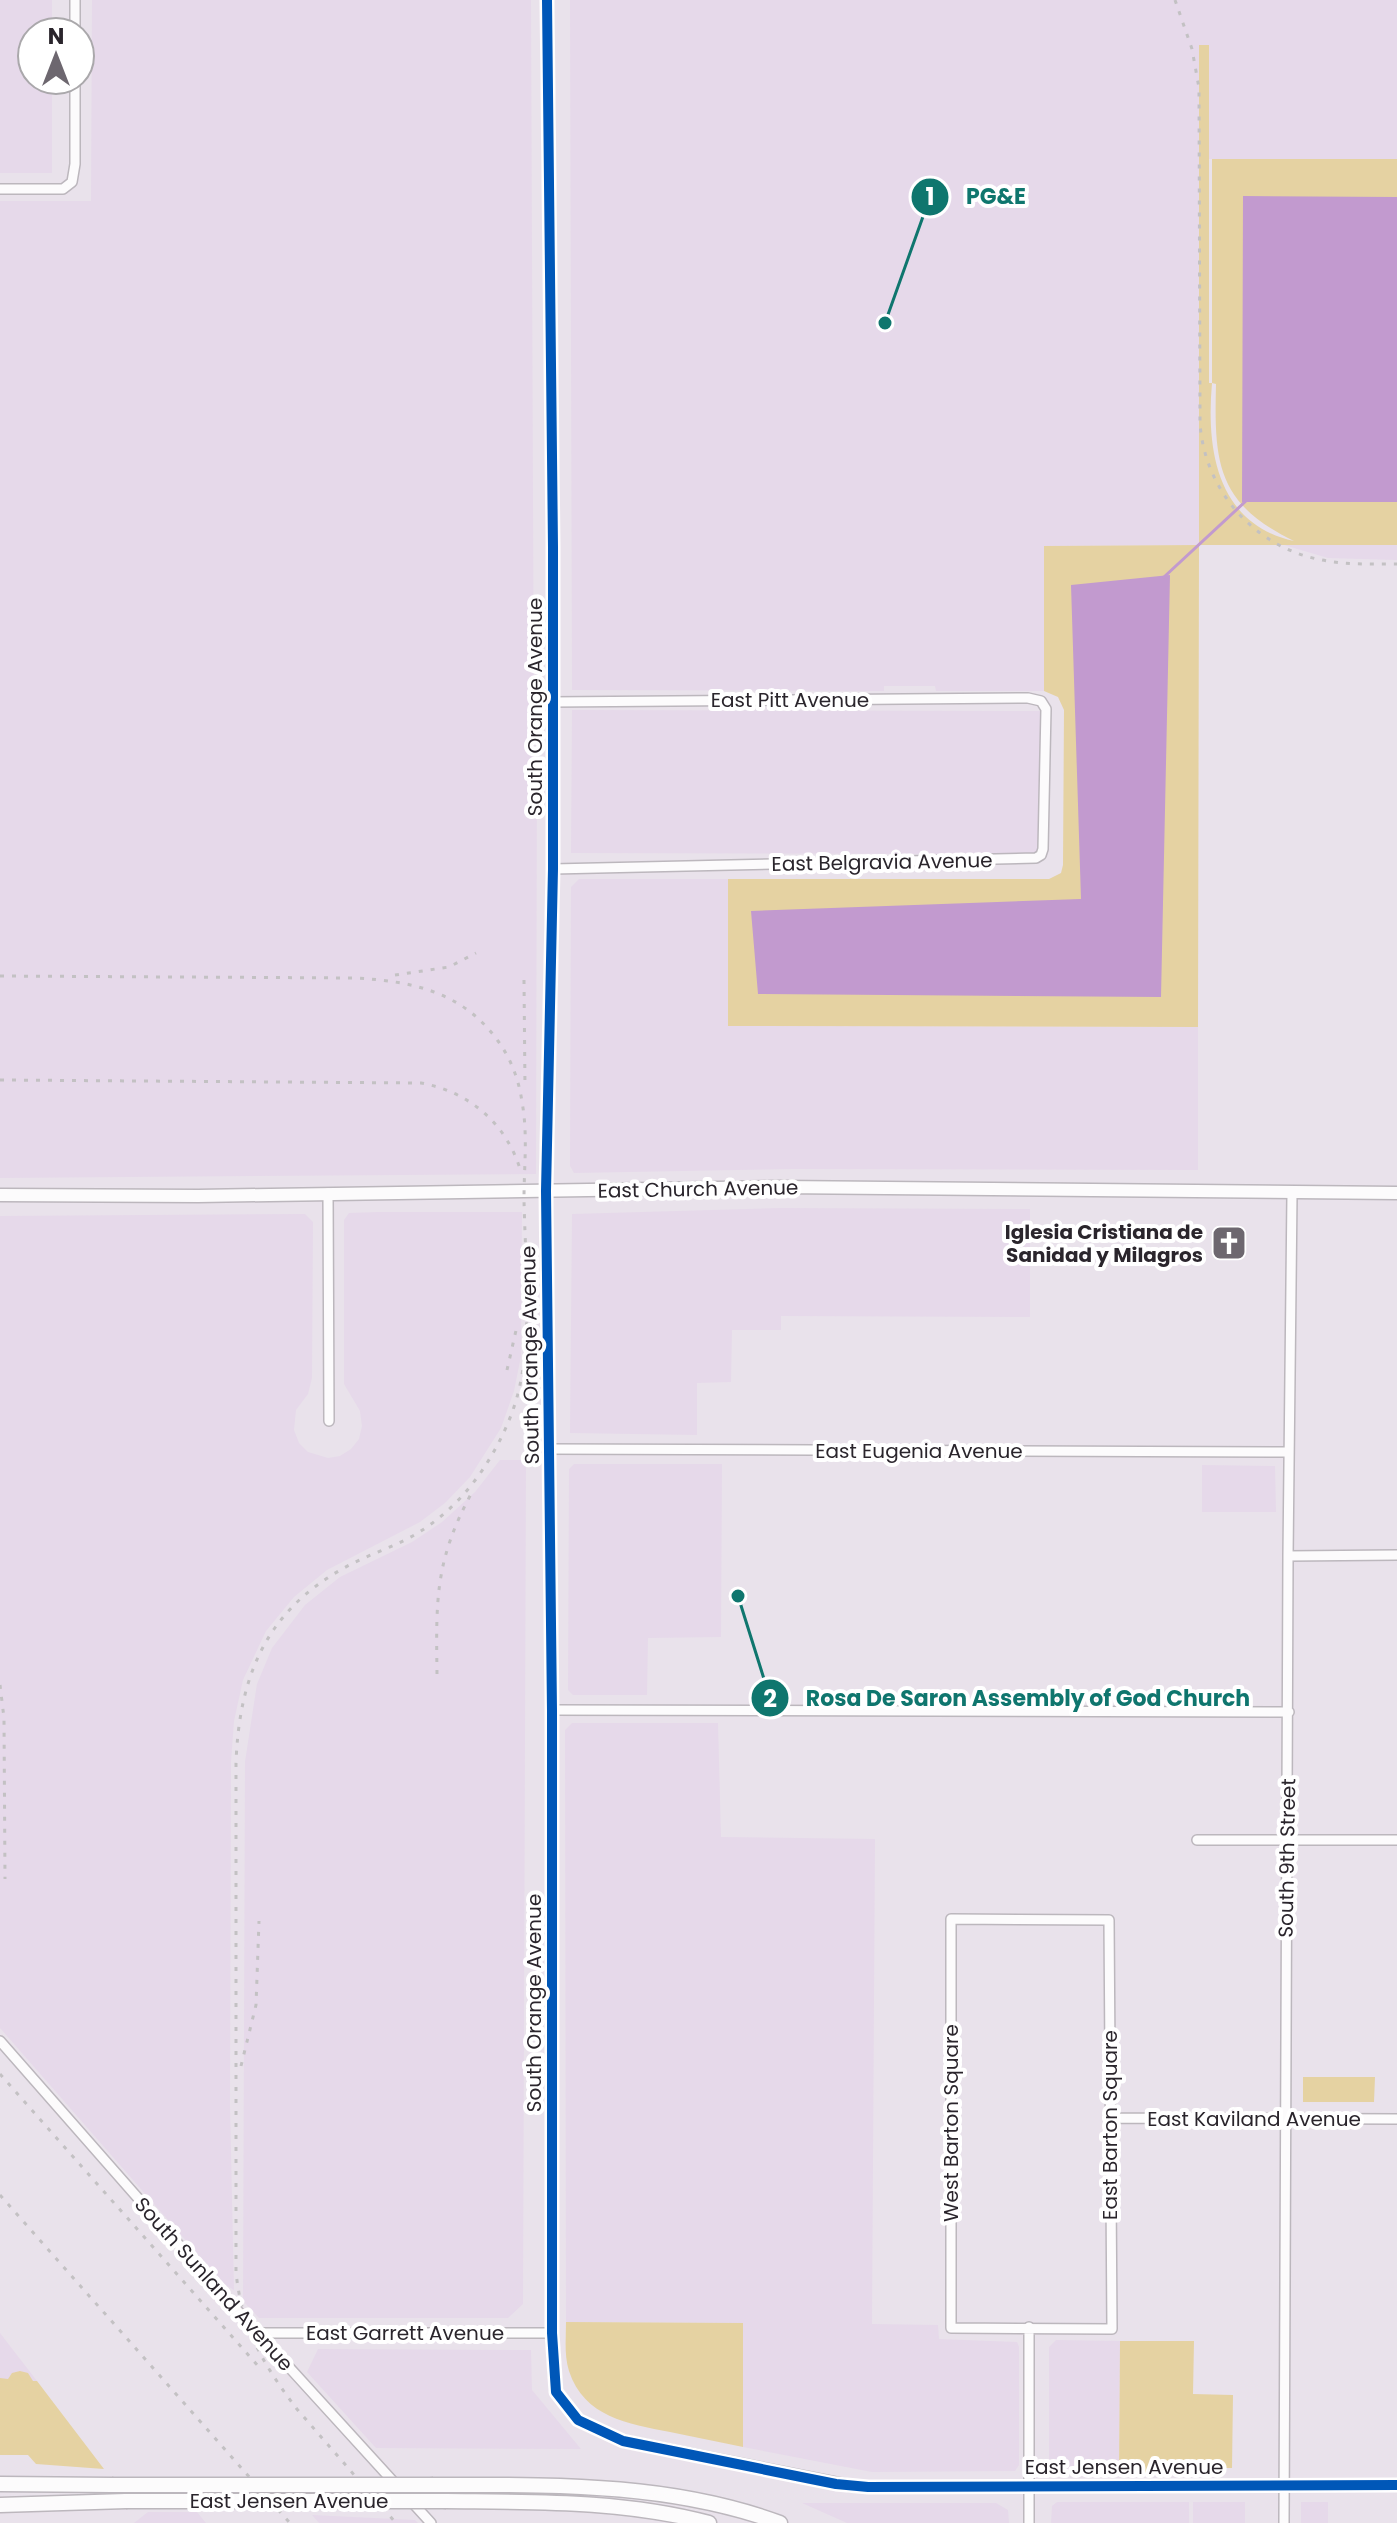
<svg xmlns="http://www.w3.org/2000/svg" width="1397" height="2523" font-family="Poppins,sans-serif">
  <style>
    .built { fill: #e6d9ea }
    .green { fill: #e5d2a2; fill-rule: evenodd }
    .water { fill: #c29acf }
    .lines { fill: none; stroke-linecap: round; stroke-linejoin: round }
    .stream { stroke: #c29acf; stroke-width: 3 }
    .minor-casing { stroke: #bcb7bd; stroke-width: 12 }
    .tertiary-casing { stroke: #bcb7bd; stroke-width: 14 }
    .secondary-casing { stroke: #bcb7bd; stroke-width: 15 }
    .primary-casing { stroke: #bcb7bd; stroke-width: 17 }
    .minor { stroke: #fcfbfc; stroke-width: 9 }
    .tertiary { stroke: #fcfbfc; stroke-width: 11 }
    .secondary { stroke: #fcfbfc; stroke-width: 12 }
    .primary { stroke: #fcfbfc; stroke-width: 14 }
    .rail { stroke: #c3c1c3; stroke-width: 3; stroke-dasharray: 4 8; stroke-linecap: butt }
    .primary-bridge-casing { stroke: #bcb7bd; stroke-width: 17; stroke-linecap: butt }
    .primary-bridge { stroke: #fcfbfc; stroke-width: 14 }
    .cycleway-casing { stroke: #fff; stroke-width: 15 }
    .cycleway { stroke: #0057b8; stroke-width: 10 }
    .labels { text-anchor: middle; stroke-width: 8; stroke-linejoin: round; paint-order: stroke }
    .street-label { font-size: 20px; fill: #2a252c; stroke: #fff }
    .poi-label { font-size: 20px; font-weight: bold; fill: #2a252c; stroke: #fff; text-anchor: end }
    .leader { fill: none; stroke: #0f766e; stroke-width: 3 }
    .callout-dot { fill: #0f766e; stroke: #fff; stroke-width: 3 }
    .mark-label { font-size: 24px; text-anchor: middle; font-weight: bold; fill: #fff }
    .callout-label { font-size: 22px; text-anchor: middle; font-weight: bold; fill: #0f766e; stroke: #fff; stroke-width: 8; stroke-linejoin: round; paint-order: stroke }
  </style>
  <rect width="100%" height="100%" fill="#e9e2eb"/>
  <path class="built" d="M0,0H52V32H32V80H52V173H0Z
    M92,0H531L534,748L537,749L536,1174L0,1178V201H91Z
    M570,0H1397V159H1209V45H1199V545L1045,546L1044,691H936L935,686H884V691L572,690Z
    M1284,545H1397V560L1328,558Z
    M572,710L1044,711L1043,854L571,853Z
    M579,879H728V1026L1198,1027V1170L793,1169L574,1173L570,1166L571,887Z
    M780,1208L1030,1209V1317L781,1316V1330H732L731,1382L697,1383V1435L570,1433L572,1214Z
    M378,1212H522L521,1356L514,1391L501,1428L470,1477L445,1503L420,1522L327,1570L294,1597L266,1631L243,1680L234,1721L231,1762L230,2106L234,2290L224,2284L0,2028V1216L305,1214L313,1222L312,1378L308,1394L296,1410L294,1430L299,1443L308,1452L328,1458L340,1456L351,1449L359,1439L362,1426L360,1411L344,1384V1220L349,1213Z
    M500,1460H526L523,2304L508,2318H259L243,2301L245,1762L257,1684L272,1648L305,1605L340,1577L412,1542L442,1522L475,1492Z
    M574,1464H722L721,1637L648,1638L647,1695H573L568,1690L569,1469Z
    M1202,1465L1275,1466L1276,1512H1202Z
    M572,1723H718L721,1837L875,1839L872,2324L938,2325L939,2339L1017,2342L1019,2347V2465L1015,2471L872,2472L743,2447V2323L566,2322L565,1730Z
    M0,2333L37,2381L0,2379Z
    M1056,2340L1120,2341L1119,2473H1055L1049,2468V2347Z
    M318,2349L531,2350L532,2390L581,2449L376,2448L307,2372Z
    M1057,2502H1189V2523H1051L1052,2506Z
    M1193,2502H1245V2523H1193Z
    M1301,2502H1328V2523H1301Z
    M802,2503H996L1008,2510L1009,2523H847Z
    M148,2512H197L206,2523H134Z
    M312,2515L415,2520L418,2523H319Z"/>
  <path class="green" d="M1199,45H1209V383H1212V159H1397V545H1199L1198,1027L728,1026V879H1049L1061,873L1063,865L1064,710L1058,697L1044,691V546L1199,545ZM1212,383L1216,384C1214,463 1217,504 1294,541C1217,524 1206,450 1212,383Z
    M1303,2077H1375L1374,2102H1303Z
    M566,2322L743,2323V2447C719,2442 694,2437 670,2432C628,2424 584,2417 569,2371C564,2355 566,2338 566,2322Z
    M1120,2341H1194L1193,2394L1233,2395L1232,2468H1194L1193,2473H1119Z
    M20,2371L28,2373L33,2381H37L104,2469L36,2464L28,2455H0V2378L8,2379L12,2373Z"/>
  <path class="water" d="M1243,196L1397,197V502H1242Z
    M1170,575L1161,997L758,994L751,911L1081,899L1071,585Z"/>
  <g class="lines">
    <path class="stream" d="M1164,577L1247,500"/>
    <defs>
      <path id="minor" d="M75,32V0
        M0,189H63L72,182L75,164V80
        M552,702L1028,698L1041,701L1046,709L1043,849L1041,855L1036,858L553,869
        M328,1193L329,1421
        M549,1449L1289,1452
        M1288,1556L1397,1555
        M552,1710L1289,1712
        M1197,1840H1397
        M951,1919L1109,1920L1112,2329L951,2328Z
        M0,2041L216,2287L431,2523
        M1110,2118L1397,2119
        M259,2333H552
        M852,2486L1397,2485
        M1029,2523V2327
        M1284,2523L1288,1556L1292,1194"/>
      <path id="tertiary" d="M547,0L553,547V869L546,1191L552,1710V2333L556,2392L578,2420L623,2441L852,2486"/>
      <path id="secondary" d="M0,1195L198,1196L781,1187L1397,1193"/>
      <path id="primary" d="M0,2484L112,2485
        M433,2485C551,2485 668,2482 780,2523
        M446,2501C534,2502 623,2500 709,2523
        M0,2505L126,2501"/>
    </defs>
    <use href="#minor" class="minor-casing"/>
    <use href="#tertiary" class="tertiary-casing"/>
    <use href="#secondary" class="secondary-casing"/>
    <use href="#primary" class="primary-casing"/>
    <use href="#minor" class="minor"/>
    <use href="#tertiary" class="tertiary"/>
    <use href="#secondary" class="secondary"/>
    <use href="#primary" class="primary"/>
    <path class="rail" d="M1175,0L1192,49L1199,88L1200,424C1205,490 1253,545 1317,559C1343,565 1370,564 1397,564
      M395,975L449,967L476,953
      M0,976L355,978C412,981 463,992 498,1041C511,1059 519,1080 522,1102C528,1134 524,1166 524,1199C525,1257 532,1329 520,1385C514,1413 502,1439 487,1463C467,1495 439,1523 405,1540C385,1550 363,1557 344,1568C266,1611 239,1677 236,1763V2272C242,2333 267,2370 303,2417
      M524,980L525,1088
      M0,1080L421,1083C470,1092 507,1124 521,1172
      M507,1370L517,1326
      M437,1674C436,1600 435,1561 471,1494
      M0,1685L4,1718L5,1879
      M241,2066L256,2005L259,1921
      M0,2074L259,2367
      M0,2195L290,2523
      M296,2408L396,2523"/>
    <defs>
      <path id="primary-bridge" d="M112,2485H433
        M126,2501H446"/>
    </defs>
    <use href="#primary-bridge" class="primary-bridge-casing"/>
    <use href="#primary-bridge" class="primary-bridge"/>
    <defs>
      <path id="cycleway" d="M547,0L553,547V869L546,1191L552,1710V2333L556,2392L578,2420L623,2441L836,2484L868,2487L1397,2485"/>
    </defs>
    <use href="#cycleway" class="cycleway-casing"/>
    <use href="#cycleway" class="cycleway"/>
  </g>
  <defs>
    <symbol id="church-square" viewBox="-11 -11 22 22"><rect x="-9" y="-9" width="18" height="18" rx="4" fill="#6d676f" stroke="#fff"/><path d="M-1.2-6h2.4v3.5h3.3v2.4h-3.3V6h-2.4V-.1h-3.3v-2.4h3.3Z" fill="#fff"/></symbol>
  </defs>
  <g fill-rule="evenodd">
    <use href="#church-square" x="1209" y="1223" width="40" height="40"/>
  </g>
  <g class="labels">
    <g class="street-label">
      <text x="790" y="707">East Pitt Avenue</text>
      <text transform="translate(535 707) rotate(-90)" y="7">South Orange Avenue</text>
      <text transform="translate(882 862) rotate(-1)" y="7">East Belgravia Avenue</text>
      <text transform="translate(698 1189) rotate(-1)" y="7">East Church Avenue</text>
      <text transform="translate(530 1355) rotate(-91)" y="7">South Orange Avenue</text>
      <text x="919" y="1458">East Eugenia Avenue</text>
      <text transform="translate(1287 1858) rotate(-89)" y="7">South 9th Street</text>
      <text transform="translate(534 2003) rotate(-90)" y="7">South Orange Avenue</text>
      <text x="1254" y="2126">East Kaviland Avenue</text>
      <text transform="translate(951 2123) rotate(-90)" y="7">West Barton Square</text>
      <text transform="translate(1110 2125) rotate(-90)" y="7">East Barton Square</text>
      <text transform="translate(214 2284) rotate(48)" y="7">South Sunland Avenue</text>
      <text x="405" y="2340">East Garrett Avenue</text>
      <text x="1124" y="2474">East Jensen Avenue</text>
      <text x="289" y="2508">East Jensen Avenue</text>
    </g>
    <g class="poi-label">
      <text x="1203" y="1239">Iglesia Cristiana de<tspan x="1203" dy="23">Sanidad y Milagros</tspan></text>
    </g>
  </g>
  <path class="leader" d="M885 323L930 197M738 1596L770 1698"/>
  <g class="callout-dot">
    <circle cx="885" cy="323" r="8"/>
    <circle cx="738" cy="1596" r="8"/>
    <circle cx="930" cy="197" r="20"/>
    <circle cx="770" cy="1698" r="20"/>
  </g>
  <g class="mark-label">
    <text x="930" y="205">1</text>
    <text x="770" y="1707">2</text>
  </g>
  <g class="callout-label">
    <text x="996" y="204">PG&amp;E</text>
    <text x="1028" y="1706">Rosa De Saron Assembly of God Church</text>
  </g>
  <g transform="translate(56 56)"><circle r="38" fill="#ffffff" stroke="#aaa8ab" stroke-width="2"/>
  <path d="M0-6L14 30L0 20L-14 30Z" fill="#6d676f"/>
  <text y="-12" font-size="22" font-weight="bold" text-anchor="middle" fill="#2a252c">N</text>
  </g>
</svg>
